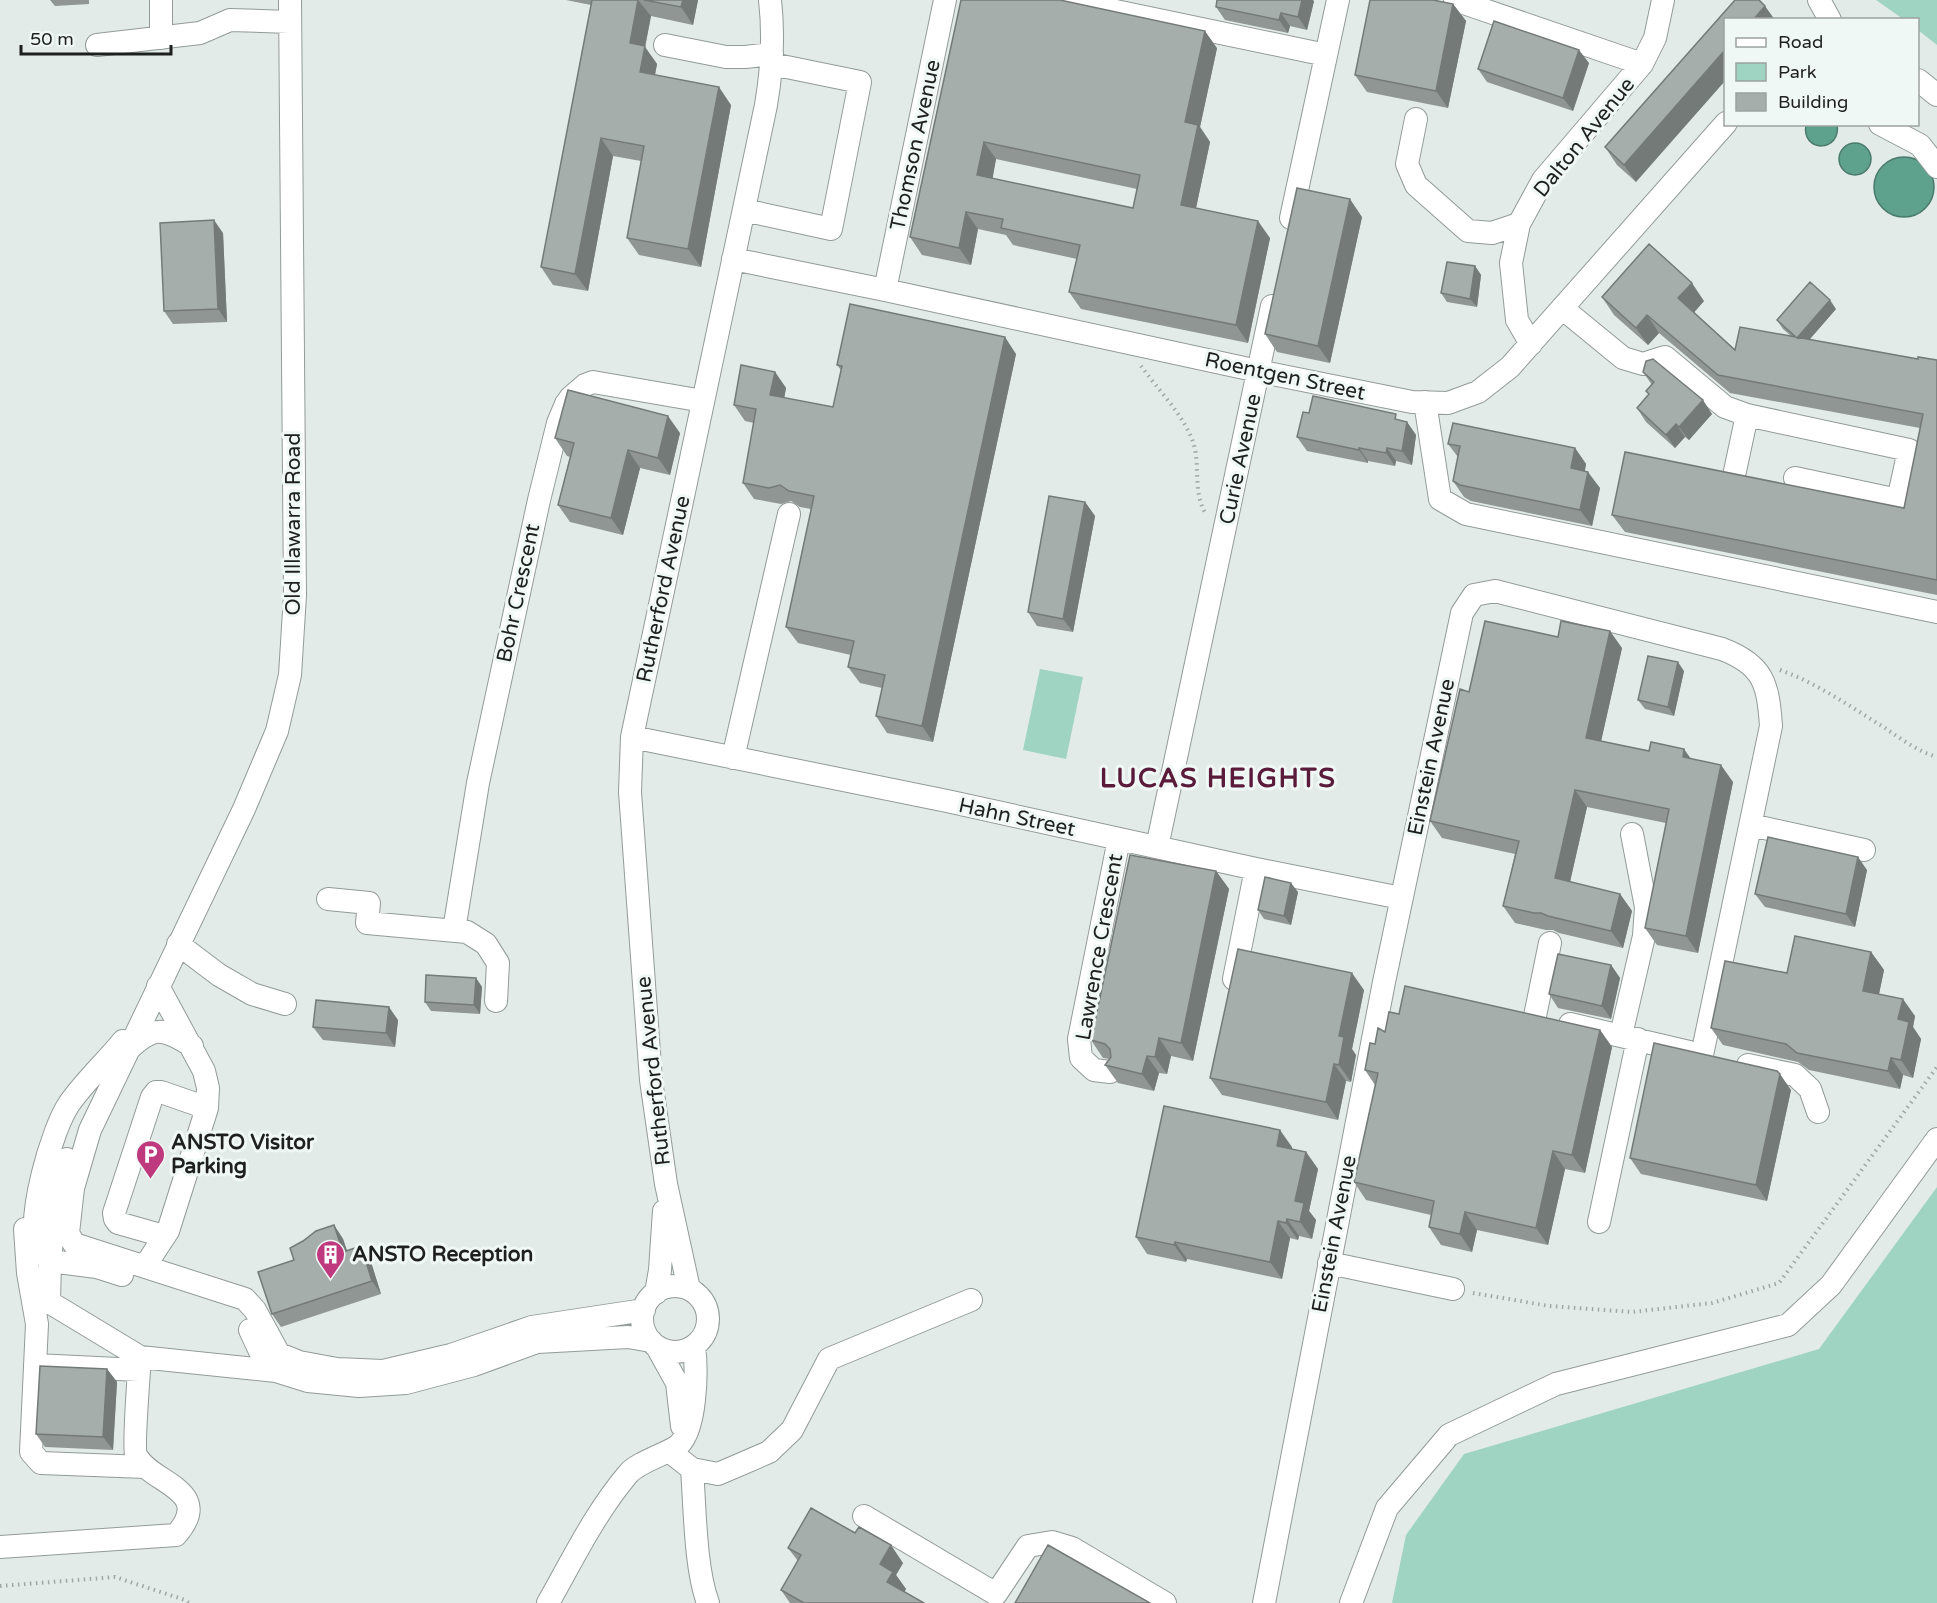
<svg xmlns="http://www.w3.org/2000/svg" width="1937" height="1603" font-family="'Varela Round',sans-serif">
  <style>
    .green { fill: #9fd3c2 }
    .water { fill: #5ea18d; stroke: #4a7a6c; stroke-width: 1.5 }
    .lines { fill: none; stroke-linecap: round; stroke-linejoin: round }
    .minor-casing { stroke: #939b99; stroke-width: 24 }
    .path { stroke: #a0a7a5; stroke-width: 4; stroke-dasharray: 1.5 4.5; stroke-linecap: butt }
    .minor { stroke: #fff; stroke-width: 22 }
    .wall { fill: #8f9693; fill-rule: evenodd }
    .shaded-wall { fill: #747a78 }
    .building { fill: #a6aeab; stroke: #747a78; stroke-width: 1.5; fill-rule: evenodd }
    .labels { text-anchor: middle; stroke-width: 6; stroke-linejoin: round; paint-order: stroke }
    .street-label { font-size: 21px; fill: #1d201f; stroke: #f0f8f5 }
    .poi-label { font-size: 21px; font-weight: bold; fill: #1d201f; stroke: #f0f8f5; text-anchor: start }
    .district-label { font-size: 27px; font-weight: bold; letter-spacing: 1.5px; fill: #5a1a3a; stroke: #f0f8f5 }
  </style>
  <rect width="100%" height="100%" fill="#e2ebe8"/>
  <path class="green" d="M1876,0H1937V45L1918,30V20L1903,19Z
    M1040,669L1083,677L1066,759L1023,750Z
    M1937,1187V1603H1392L1406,1535L1464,1454L1819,1349Z"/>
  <path class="water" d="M1837,124C1842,153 1801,153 1806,125Z
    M1839 159a16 16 0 1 1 32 0a16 16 0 1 1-32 0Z
    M1874 187a30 30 0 1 1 60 0a30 30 0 1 1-60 0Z"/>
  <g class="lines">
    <defs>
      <path id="minor" d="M290,0L295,595L290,675L277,731L244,809L90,1130L73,1188L68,1233L74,1244L245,1299L255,1310L279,1354L299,1362L337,1369L383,1371L451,1355L532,1327L644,1310
        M1063,0L1326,55
        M1455,0L1642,64
        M1819,0L1830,20
        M161,38V0
        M97,45L200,33L230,20L290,22
        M665,45L726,57H745L772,54
        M1918,80L1937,95
        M1416,119L1407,164L1416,185L1468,231L1492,233L1519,224
        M1880,124L1920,145L1937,167
        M744,210L831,229L860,82L772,64
        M1291,218L1338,0
        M733,259L885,290L1258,371L1412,402L1448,403L1478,392L1510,367L1726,123
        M885,290L945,0
        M1562,308L1623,358L1643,364L1665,357L1725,407L1747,415L1909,450L1898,500L1795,478
        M1531,344L1517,320L1511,263L1519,224L1543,180L1642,64L1655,38L1663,0
        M1425,402L1440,499L1466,514L1937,612
        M1735,471L1747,415
        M632,737L947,801L1256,869L1401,898
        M733,758L789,514
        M1751,825L1864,850
        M1157,847L1272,306
        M328,899L369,903L367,923L467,932L486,944L498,963L496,1001
        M454,930L478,783L539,500L558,423L566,404L571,397L585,385L593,382L703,401
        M178,944L219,975L252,994L285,1004
        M1234,979L1256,869
        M1535,1016L1550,943
        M1570,1024L1689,1052
        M1621,1035L1644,936L1646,907L1632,834
        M128,1050C154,1025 163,1028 192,1046
        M1748,1065L1795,1075L1810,1089L1818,1112
        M1110,1072L1094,1070L1081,1058L1079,1039L1119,839
        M67,1159L57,1187L50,1261L49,1302L140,1357L276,1371
        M1599,1222L1638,1039
        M25,1229L28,1273L37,1324L31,1452L41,1463L145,1467
        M164,1236L118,1223L115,1219L114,1213L152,1097L156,1092H161L207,1108
        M1329,1263L1453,1289
        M145,1266L168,1231L207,1108L208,1088L204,1071L158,986
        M122,1275L97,1267L50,1261C47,1257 41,1252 38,1247C26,1219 52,1129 69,1104C85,1081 106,1062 123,1041
        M642 1319a33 33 0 1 1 66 0a33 33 0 1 1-66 0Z
        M689,1289L666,1184L651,1080L630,792L632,737L766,105C772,70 774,35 770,0
        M656,1293L660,1270L664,1211
        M250,1330L264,1360L276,1371L308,1381L359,1386L406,1383L474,1365L537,1342L628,1337L651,1341
        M657,1347L677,1383L682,1426
        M35,1365L139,1370
        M669,1451L692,1469L718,1474L769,1452L792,1430L829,1359L971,1300
        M692,1469C695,1508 695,1568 708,1603
        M864,1516L996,1594L1028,1546L1052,1542L1072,1548L1165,1603
        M0,1547L176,1535C216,1489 150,1484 136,1455C133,1446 139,1372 140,1357
        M548,1603C573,1559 595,1513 628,1474C637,1463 663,1455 676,1447C697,1434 697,1368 694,1346
        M1264,1603L1384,982L1462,613L1474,595L1495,591L1722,649C1764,665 1768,684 1771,726L1702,1055
        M1351,1603L1387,1508L1449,1435L1556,1384L1788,1325L1831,1285L1937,1139"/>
    </defs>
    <use href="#minor" class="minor-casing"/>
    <path class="path" d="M1141,366C1159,391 1185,416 1194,445C1200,467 1193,494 1206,514
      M1780,670C1817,683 1851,707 1885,728C1901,739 1919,752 1937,757
      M1473,1293L1549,1306L1632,1312L1712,1303L1779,1283L1937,1067
      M0,1586L115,1577L185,1600L189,1603"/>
    <use href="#minor" class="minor"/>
  </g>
  <path class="wall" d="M50,0H89V4L55,6Z
    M566,0H698L693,25L651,16L645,47L657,64L655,75L731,105L701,267L639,255L627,238L641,161L613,156L588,291L553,285L541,267L591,5Z
    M961,0L1217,48L1200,127L1210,142L1196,208L1270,238L1248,343L1081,309L1069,292L1077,259L1013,245L1006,235L978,229L971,265L922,255L910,237ZM996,159L1137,189L1133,208L992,179Z
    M1735,0L1636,182L1617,165L1605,147Z
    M1314,1L1307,30L1290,26L1288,33L1225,20L1216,7Z
    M1453,4L1466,21L1448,108L1367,92L1355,75Z
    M1589,63L1573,111L1487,82L1478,69Z
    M1362,217L1330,363L1277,352L1265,334Z
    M223,233L227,322L173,324L164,311Z
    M1475,266L1481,275L1477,307L1447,302L1441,293Z
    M1602,297L1704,301L1694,312L1735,350L1791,336L1783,329L1777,320L1836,309L1809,340L1918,359L1937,360V595L1625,532L1612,515L1904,508L1920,428L1730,393L1659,333L1648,345L1614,315Z
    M1016,354L933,742L887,733L876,716L882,688L860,683L848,667L851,655L798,643L786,627L811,509L800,507L791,501L781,504L754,499L743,483L754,423L745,421L734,405L775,372L786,388L784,398L833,407L841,370L837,365Z
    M1643,372L1712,414L1689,440L1685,437L1675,448L1646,422L1637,408L1649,395L1646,391L1652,385Z
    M1309,413L1400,420L1407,422L1416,435L1412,465L1396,461L1395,466L1368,461V463L1307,451L1297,437Z
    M680,433L670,475L640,468L623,535L570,522L558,505L570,457L567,456L555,438Z
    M1448,444L1575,448L1586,464L1585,471L1600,488L1592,526L1471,501L1464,497L1453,481L1458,457Z
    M1085,502L1095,516L1073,632L1037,626L1028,612Z
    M1558,637L1622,648L1601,741L1691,759L1733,782L1698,953L1657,945L1645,928L1666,823L1587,807L1570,882L1620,894L1632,911L1623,948L1559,933L1553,930H1546L1515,923L1503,906L1515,854L1442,838L1430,821L1469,692Z
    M1684,671L1674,716L1645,709L1638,700Z
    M1867,870L1855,927L1765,907L1755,894Z
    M1216,871L1229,889L1193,1061L1171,1056L1167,1074L1159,1073L1154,1091L1118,1083L1105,1065L1110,1059L1103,1058L1091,1040Z
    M1298,892L1291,925L1264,919L1258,910Z
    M1871,952L1884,970L1879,994L1915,1016L1913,1027L1921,1039L1913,1078L1903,1075L1900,1089L1809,1070L1798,1062L1723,1045L1711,1028L1787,973Z
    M1611,965L1620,978L1611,1019L1558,1008L1549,994Z
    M476,978L482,987L480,1014L431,1011L425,1002Z
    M1364,990L1352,1049L1356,1055L1351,1082L1346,1081L1338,1120L1222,1095L1210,1078Z
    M1399,1014L1600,1030L1612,1047L1585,1173L1565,1169L1548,1245L1477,1230L1472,1252L1441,1245L1429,1227L1431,1215L1366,1200L1354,1182L1375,1085L1365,1070L1375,1044Z
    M398,1020L395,1047L323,1040L313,1027Z
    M1791,1090L1767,1201L1641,1174L1630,1158Z
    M1292,1147V1149L1306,1152L1318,1169L1309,1211L1316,1220L1312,1239L1299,1236L1298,1240L1290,1238L1282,1279L1187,1259L1186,1262L1147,1254L1136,1237Z
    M334,1225L343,1239L347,1251L370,1259L381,1294L281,1327L272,1314L294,1260Z
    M107,1369L117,1382L113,1450L45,1447L36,1434Z
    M788,1548L903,1563L896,1575L906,1589L904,1592L924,1603H790L781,1590L798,1561Z"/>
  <path class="shaded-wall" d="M638,0L651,16L645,47L657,64L652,90L640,72L630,43Z
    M683,0H698L693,25L681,7Z
    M1302,0H1313L1314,1L1307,30L1298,17Z
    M1453,4L1466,21L1448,108L1436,91Z
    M1765,6L1775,20H1753Z
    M1281,13L1290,26L1288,33L1279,20Z
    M1205,31L1217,48L1200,127L1210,142L1193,222L1181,205L1185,122Z
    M1579,50L1589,63L1573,111L1563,98Z
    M1725,50V81L1636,182L1624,165Z
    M719,87L731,105L701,267L688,249Z
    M601,138L613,156L588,291L575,274Z
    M984,142L996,159L990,193L977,175Z
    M1350,199L1362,217L1330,363L1318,346Z
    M966,212L978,229L971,265L959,248Z
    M214,220L223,233L227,322L218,309Z
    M1258,221L1270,238L1248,343L1236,325Z
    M1475,266L1481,275L1477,307L1470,299Z
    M1692,283L1704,301L1691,316L1678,298Z
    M1830,300L1836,309L1803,347L1797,338Z
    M1647,315L1659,333L1648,345L1636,328Z
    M1005,337L1016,354L933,742L922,726Z
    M775,372L786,388L782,411L770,395Z
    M1703,400L1712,414L1689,440L1679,427Z
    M668,416L680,433L670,475L658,458Z
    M1407,422L1416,435L1412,465L1402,451Z
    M1676,424L1685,437L1675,448L1666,435Z
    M1359,448L1368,461V463L1359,450Z
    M1387,448L1396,461L1395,466L1386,453Z
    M1575,448L1586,464L1582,484L1571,468Z
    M628,450L640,468L623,535L611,518Z
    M1588,472L1600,488L1592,526L1580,510Z
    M1085,502L1095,516L1073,632L1063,619Z
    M1610,631L1622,648L1598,755L1586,738Z
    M1678,662L1684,671L1674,716L1668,707Z
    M1684,749L1696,766L1683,757Z
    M1721,765L1733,782L1698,953L1686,936Z
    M1575,790L1587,807L1567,895L1555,878Z
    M1858,857L1867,870L1855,927L1846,914Z
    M1216,871L1229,889L1193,1061L1181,1043Z
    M1291,883L1298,892L1291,925L1284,916Z
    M1620,894L1632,911L1623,948L1611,931Z
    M1871,952L1884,970L1876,1008L1863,991Z
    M1611,965L1620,978L1611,1019L1602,1006Z
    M1352,973L1364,990L1352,1049L1356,1055L1351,1082L1339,1065V1036Z
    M476,978L482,987L480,1014L474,1005Z
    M1903,999L1915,1016L1913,1027L1921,1039L1913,1078L1901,1060L1898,1019Z
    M389,1007L398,1020L395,1047L386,1033Z
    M1600,1030L1612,1047L1585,1173L1572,1155Z
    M1159,1038L1171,1056L1167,1074L1155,1057Z
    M1147,1056L1159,1073L1154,1091L1142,1074Z
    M1891,1058L1903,1075L1900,1089L1888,1071Z
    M1334,1064L1346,1081L1338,1120L1326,1102Z
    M1780,1074L1791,1090L1767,1201L1756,1185Z
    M1280,1130L1292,1147L1289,1163L1277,1146Z
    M1553,1151L1565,1169L1548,1245L1536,1228Z
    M1306,1152L1318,1169L1309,1211L1316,1220L1312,1239L1300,1222L1295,1201Z
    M1465,1212L1477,1230L1472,1252L1460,1234Z
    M1287,1219L1299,1236L1298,1240L1286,1223Z
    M1278,1221L1290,1238L1282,1279L1270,1262Z
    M334,1225L343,1239L352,1265L343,1252Z
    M1175,1242L1187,1259L1186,1262L1174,1245Z
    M361,1246L370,1259L381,1294L372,1281Z
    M107,1369L117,1382L113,1450L103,1437Z
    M891,1545L903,1563L896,1575L906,1589L900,1600L887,1582L880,1564Z"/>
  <path class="building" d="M592,0H638L630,43L645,46L640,72L719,87L688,249L627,238L644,146L601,138L575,274L541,267Z
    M644,0H683L681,7Z
    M961,0H1060L1205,31L1185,122L1198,125L1181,205L1258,221L1236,325L1069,292L1080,245L1001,228L1003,219L966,212L959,248L910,237ZM984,142L1140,175L1133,208L977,175Z
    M1217,0H1302L1298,17L1281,13L1279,20L1216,7Z
    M1370,0H1433L1453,4L1436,91L1355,75Z
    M1735,0H1759L1765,6L1753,20H1725V50L1624,165L1605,147Z
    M1494,21L1579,50L1563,98L1478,69Z
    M1297,188L1350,199L1318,346L1265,334Z
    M214,220L218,309L164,311L160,223Z
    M1649,244L1692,283L1678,298L1735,350L1740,327L1918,359V357L1937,360V580L1612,515L1625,452L1904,508L1923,414L1718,375L1647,315L1636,328L1602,297Z
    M1447,262L1475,266L1470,299L1441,293Z
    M1810,282L1830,300L1797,338L1777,320Z
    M850,304L1005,337L922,726L876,716L885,675L848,667L854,641L786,627L814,496L789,491L780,485L769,488L743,483L756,409L734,405L741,365L775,372L770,395L833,407L842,366L837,365Z
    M1653,359L1703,400L1679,427L1676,424L1666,435L1637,408L1649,394L1646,391L1654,382L1643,372L1646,361Z
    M568,390L668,416L658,458L628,450L611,518L558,505L574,443L555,438Z
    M1313,396L1396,414L1395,419L1407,422L1402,451L1387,448L1386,453L1359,448V450L1297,437L1303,412L1309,413Z
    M1453,423L1575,448L1571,468L1588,472L1580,510L1460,485L1453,481L1460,446L1448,444Z
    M1049,496L1085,502L1063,619L1028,612Z
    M1485,621L1558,637L1561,621L1610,631L1586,738L1649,751L1651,742L1684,749L1683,757L1721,765L1686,936L1645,928L1669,809L1575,790L1555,878L1620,894L1611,931L1548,916L1541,913H1534L1503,906L1519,841L1430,821L1460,689L1469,692Z
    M1648,656L1678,662L1668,707L1638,700Z
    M1768,837L1858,857L1846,914L1755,894Z
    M1130,855L1216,871L1181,1043L1159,1038L1155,1057L1147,1056L1142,1074L1105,1065L1111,1057L1110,1049L1105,1044L1091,1040Z
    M1265,877L1291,883L1284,916L1258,910Z
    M1795,936L1871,952L1863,991L1903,999L1898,1019L1909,1022L1901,1060L1891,1058L1888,1071L1797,1053L1786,1044L1711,1028L1725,961L1787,973Z
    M1238,949L1352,973L1339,1036L1344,1037L1339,1065L1334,1064L1326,1102L1210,1078Z
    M1558,954L1611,965L1602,1006L1549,994Z
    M426,975L476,978L474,1005L425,1002Z
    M1405,986L1600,1030L1572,1155L1553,1151L1536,1228L1465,1212L1460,1234L1429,1227L1434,1201L1354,1182L1378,1073L1365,1070L1370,1043L1375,1044L1378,1028L1385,1032L1389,1012L1399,1014Z
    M316,1000L389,1007L386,1033L313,1027Z
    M1654,1043L1777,1071L1780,1074L1756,1185L1630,1158Z
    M1164,1106L1280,1130L1277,1146L1306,1152L1295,1201L1304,1203L1300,1222L1287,1219L1286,1223L1278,1221L1270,1262L1175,1242L1174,1245L1136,1237Z
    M334,1225L343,1252L361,1246L372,1281L272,1314L258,1272L294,1260L290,1248L303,1241L316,1231Z
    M40,1366L107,1369L103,1437L36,1434Z
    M811,1508L855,1533L859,1527L891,1545L880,1564L893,1572L887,1582L924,1603H804L781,1590L801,1555L788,1548Z
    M1048,1545L1150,1603H1015Z"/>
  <defs>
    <symbol id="parking-pin" viewBox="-11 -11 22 30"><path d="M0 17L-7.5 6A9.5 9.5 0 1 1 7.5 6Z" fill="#be397d" stroke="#f0f8f5"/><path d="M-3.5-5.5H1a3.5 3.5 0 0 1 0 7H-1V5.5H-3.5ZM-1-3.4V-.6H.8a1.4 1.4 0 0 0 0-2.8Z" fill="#fff"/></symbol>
    <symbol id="building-pin" viewBox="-11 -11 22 30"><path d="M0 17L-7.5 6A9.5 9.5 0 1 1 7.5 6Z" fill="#be397d" stroke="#f0f8f5"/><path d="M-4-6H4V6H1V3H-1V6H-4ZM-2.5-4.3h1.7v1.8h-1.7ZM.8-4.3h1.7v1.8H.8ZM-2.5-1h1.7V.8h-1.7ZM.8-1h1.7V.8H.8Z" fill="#fff"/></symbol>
  </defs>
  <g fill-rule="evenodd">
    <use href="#parking-pin" x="134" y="1138" width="33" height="45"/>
    <use href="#building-pin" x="314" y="1238" width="33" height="45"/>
  </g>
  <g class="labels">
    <g class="street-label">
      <text transform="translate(1584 137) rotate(-51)" y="7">Dalton Avenue</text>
      <text transform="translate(915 145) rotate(-78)" y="7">Thomson Avenue</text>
      <text transform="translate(1285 376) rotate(12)" y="7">Roentgen Street</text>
      <text transform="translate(1240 459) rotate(-78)" y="7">Curie Avenue</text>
      <text transform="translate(293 524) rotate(-90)" y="7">Old Illawarra Road</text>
      <text transform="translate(663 589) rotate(-78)" y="7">Rutherford Avenue</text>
      <text transform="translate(518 593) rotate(-78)" y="7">Bohr Crescent</text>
      <text transform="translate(1431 757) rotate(-78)" y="7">Einstein Avenue</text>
      <text transform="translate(1017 817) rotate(12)" y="7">Hahn Street</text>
      <text transform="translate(1099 947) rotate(-80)" y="7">Lawrence Crescent</text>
      <text transform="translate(653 1071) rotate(-96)" y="7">Rutherford Avenue</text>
      <text transform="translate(1334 1234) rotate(-79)" y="7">Einstein Avenue</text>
    </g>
    <g class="poi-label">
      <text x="171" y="1149">ANSTO Visitor<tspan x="171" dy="24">Parking</tspan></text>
      <text x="352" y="1261">ANSTO Reception</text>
    </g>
    <g class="district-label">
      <text x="1218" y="787">LUCAS HEIGHTS</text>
    </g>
  </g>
  <rect x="1724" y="18" width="195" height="108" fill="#f0f8f5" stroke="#9ca29f" stroke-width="1.5"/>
  <rect x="1736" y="38" width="30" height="9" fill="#ffffff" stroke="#9ca29f" stroke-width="1.5"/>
  <text x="1778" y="48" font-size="18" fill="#1d201f">Road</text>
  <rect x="1736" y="63" width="30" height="18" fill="#9fd3c2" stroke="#9ca29f" stroke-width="1.5"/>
  <text x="1778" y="78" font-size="18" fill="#1d201f">Park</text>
  <rect x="1736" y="93" width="30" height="18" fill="#a6aeab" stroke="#9ca29f" stroke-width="1.5"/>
  <text x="1778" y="108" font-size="18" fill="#1d201f">Building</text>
  <path d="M21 45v9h150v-9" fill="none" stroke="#1d201f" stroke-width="3"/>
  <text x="30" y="45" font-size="18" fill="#1d201f" stroke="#f0f8f5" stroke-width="4.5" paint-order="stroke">50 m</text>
</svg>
